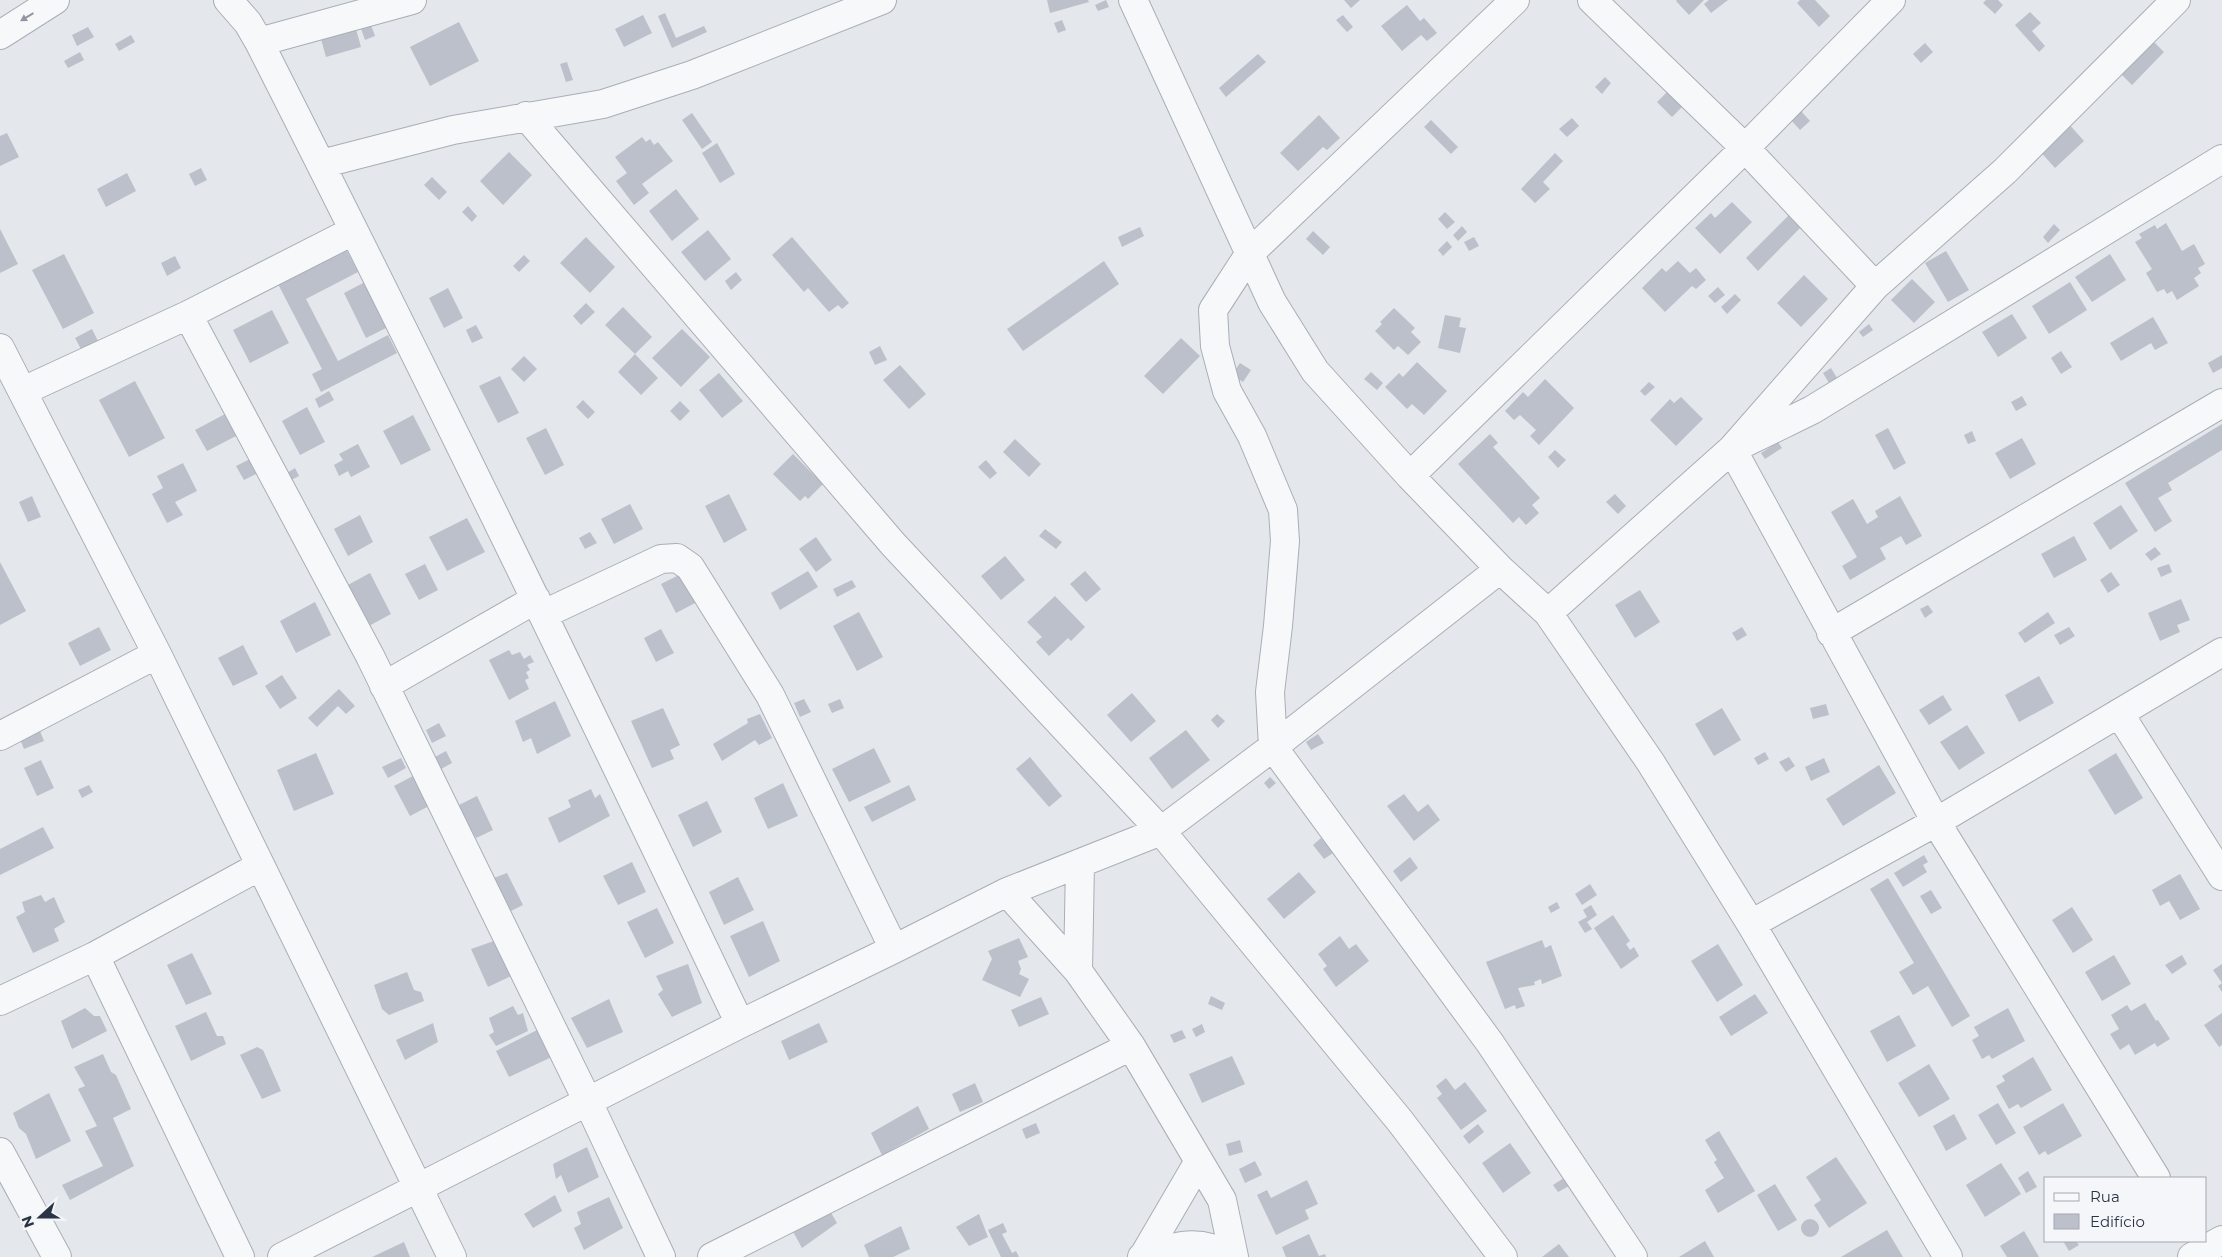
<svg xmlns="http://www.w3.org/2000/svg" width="2222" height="1257" font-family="Montserrat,sans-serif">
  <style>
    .building { fill: #bbc0ca }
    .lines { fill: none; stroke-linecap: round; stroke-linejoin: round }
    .minor-casing { stroke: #a9aeb7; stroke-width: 30 }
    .minor { stroke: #f7f8fa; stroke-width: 28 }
    .oneway { fill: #9196a0 }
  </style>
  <rect width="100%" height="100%" fill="#e4e7ec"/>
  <path class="building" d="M1047,0H1088L1089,2L1050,13Z
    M1106,0L1109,7L1098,11L1095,5Z
    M1344,0H1360L1351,8Z
    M1677,0H1704L1689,15L1676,1Z
    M1709,0H1728L1711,13L1704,4Z
    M1800,0H1815L1830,16L1819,27L1797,3Z
    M1986,0H1998L2003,5L1995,14L1983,3Z
    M1407,5L1420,21L1424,18L1437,33L1427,41L1421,35L1402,51L1381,26Z
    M2030,12L2041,23L2032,31L2045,46L2039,52L2015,25Z
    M665,13L676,38L704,26L707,32L672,48L658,16Z
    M643,15L652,33L624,47L615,29Z
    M1343,15L1353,27L1347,32L1336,20Z
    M369,20L375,36L365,40L359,23Z
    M1062,20L1066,30L1058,33L1054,23Z
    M354,22L361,47L326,57L319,32Z
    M459,22L479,61L430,86L410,47Z
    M88,27L94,37L77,46L72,35Z
    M131,35L135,42L119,51L115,44Z
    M2152,40L2164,52L2132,85L2120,73Z
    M1925,43L1933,52L1921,63L1913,54Z
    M80,52L84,60L68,68L64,61Z
    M1258,54L1266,62L1226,97L1219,88Z
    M567,62L573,80L566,82L560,64Z
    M1605,77L1611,83L1602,94L1595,87Z
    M1668,91L1683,106L1672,117L1657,102Z
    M1801,111L1810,121L1800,130L1791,120Z
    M692,113L712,142L702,149L682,120Z
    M1319,115L1340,138L1327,150L1323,147L1298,171L1280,153Z
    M1572,118L1579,126L1567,137L1559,129Z
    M1431,120L1458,147L1451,154L1424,127Z
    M2067,122L2084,141L2055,168L2038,149Z
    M7,133L19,157L0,166V136Z
    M642,137L646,142L650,139L654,145L658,142L673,161L642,184L649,193L634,205L616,181L627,173L615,157Z
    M717,143L735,174L720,183L702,153Z
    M509,152L532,175L503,205L480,181Z
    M1555,153L1563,161L1543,182L1550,189L1535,203L1521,189Z
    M201,168L207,180L195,186L189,174Z
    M127,173L136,191L106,207L97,189Z
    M432,177L447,192L439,200L424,185Z
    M676,189L699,219L672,241L649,211Z
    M1732,202L1752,222L1720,254L1695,228L1711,213L1715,218Z
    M468,206L477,216L472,222L462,212Z
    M1445,212L1455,222L1447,229L1438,219Z
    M1790,214L1802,226L1758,271L1746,258Z
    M2166,223L2182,251L2194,244L2205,264L2198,268L2201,273L2194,278L2199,286L2177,300L2172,291L2167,294L2164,289L2157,292L2146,273L2152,269L2135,242L2142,238L2139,234L2155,225L2157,229Z
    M2054,224L2060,230L2048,243L2043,237Z
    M1462,226L1467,232L1458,241L1453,235Z
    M1140,227L1144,236L1122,247L1118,237Z
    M0,229L18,264L0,273Z
    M708,230L731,259L705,281L681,252Z
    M1313,231L1330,247L1323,255L1306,239Z
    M586,237L615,267L590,293L560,263Z
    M792,237L849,303L842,309L838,305L829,312L808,288L804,292L772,255Z
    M1474,237L1479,246L1469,251L1464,242Z
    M1447,241L1452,247L1443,256L1438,250Z
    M346,249L358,272L306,299L338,361L388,335L397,353L321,392L312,374L322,369L278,284Z
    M1946,251L1969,290L1948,302L1925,263Z
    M64,254L94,313L63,329L32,270Z
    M2110,254L2126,280L2092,302L2075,277Z
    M524,255L530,261L519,272L513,266Z
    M175,256L181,268L167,276L161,263Z
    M1104,261L1119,284L1023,351L1007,329Z
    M1678,261L1690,273L1696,268L1706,280L1696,289L1692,286L1665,312L1642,288L1662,268L1666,272Z
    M736,272L742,280L731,290L725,281Z
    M1804,275L1828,299L1801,327L1777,303Z
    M1912,279L1935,302L1914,323L1891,300Z
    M367,281L390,326L366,338L344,293Z
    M2070,282L2087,310L2049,334L2032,306Z
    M1718,287L1725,295L1715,303L1708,296Z
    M448,288L463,318L444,328L429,298Z
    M1735,294L1741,300L1727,314L1721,307Z
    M586,303L595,312L581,325L573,316Z
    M623,307L652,337L635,354L605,325Z
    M1394,308L1415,328L1411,332L1421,342L1408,355L1398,346L1394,350L1375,331L1382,324L1380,322Z
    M272,310L289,343L250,363L233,330Z
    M2012,314L2027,338L1998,357L1982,332Z
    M1445,315L1461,318L1459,327L1466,328L1460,353L1438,348Z
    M2153,317L2168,343L2155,350L2151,343L2121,361L2110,343Z
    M1869,324L1873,330L1863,337L1859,332Z
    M476,325L483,338L472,343L466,330Z
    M92,329L98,341L81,349L75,338Z
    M682,329L710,357L681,387L652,358Z
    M1181,338L1200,356L1163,394L1144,376Z
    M880,346L887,360L875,365L869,352Z
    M2061,351L2072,367L2061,374L2051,358Z
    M635,354L658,378L641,395L618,372Z
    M2222,355V368L2213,373L2208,363Z
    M524,356L537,369L524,382L511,369Z
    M1417,362L1447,391L1424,415L1412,404L1407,409L1385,387L1399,373L1403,377Z
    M1240,363L1251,370L1243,382L1232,375Z
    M900,365L926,394L909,409L883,380Z
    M1831,368L1837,378L1829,383L1823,373Z
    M1371,372L1383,383L1377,390L1364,379Z
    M719,373L743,401L722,418L699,390Z
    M500,376L519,413L498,423L479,386Z
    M1545,379L1574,408L1539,445L1530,436L1536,430L1520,415L1514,420L1505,411L1523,392L1528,397Z
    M135,381L165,438L129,457L99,400Z
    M1649,382L1655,387L1645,396L1640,391Z
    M329,391L334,400L319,408L315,399Z
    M2022,396L2027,405L2016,411L2011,402Z
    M1681,397L1703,419L1676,446L1650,420L1670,399L1674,403Z
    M583,400L595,412L588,419L576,407Z
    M680,401L690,411L680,421L670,411Z
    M307,407L325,442L300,455L282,421Z
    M227,413L238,435L207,451L195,430Z
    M413,415L431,450L401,465L383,431Z
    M2222,424V450L2168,483L2172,490L2158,498L2172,521L2155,532L2125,483Z
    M546,428L564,465L545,475L526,438Z
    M1888,428L1906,463L1894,470L1875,435Z
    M1972,431L1976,441L1968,444L1964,435Z
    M1490,434L1498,443L1493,447L1540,498L1532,505L1539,513L1526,525L1519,517L1513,523L1458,464Z
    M2022,438L2036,464L2010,479L1995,453Z
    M1015,439L1041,464L1029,477L1003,452Z
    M1778,442L1782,448L1765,459L1761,453Z
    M358,444L370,467L351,477L348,471L339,476L334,465L343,460L339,454Z
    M1555,450L1566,460L1558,468L1548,457Z
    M793,454L823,484L808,499L805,496L800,501L773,474Z
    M250,459L258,473L244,480L236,466Z
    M986,460L997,473L990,479L978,467Z
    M183,463L197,491L175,502L183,515L167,523L152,494L163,488L157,476Z
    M295,468L299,476L291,480L287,473Z
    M729,494L747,530L724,543L705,506Z
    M1615,494L1626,506L1618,514L1606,502Z
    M32,496L41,517L28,522L19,502Z
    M1900,496L1922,536L1906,545L1901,536L1880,548L1886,559L1850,580L1842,566L1857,557L1831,512L1853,499L1867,524L1878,517L1875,511Z
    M630,504L643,529L614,544L601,519Z
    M2121,505L2138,531L2110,550L2093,523Z
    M360,515L373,542L348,556L334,529Z
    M467,518L485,552L447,571L429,537Z
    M1045,529L1062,542L1056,549L1039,536Z
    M590,532L597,543L585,549L579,538Z
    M2074,536L2087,560L2054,578L2041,554Z
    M816,537L832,560L816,572L799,549Z
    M2155,547L2161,554L2151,561L2145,554Z
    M1005,556L1025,580L1001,600L981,576Z
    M0,562L26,611L0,625Z
    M425,564L438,590L419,600L405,574Z
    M2169,564L2172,572L2161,577L2157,568Z
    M808,571L818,587L780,610L771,593Z
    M1085,571L1101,589L1086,602L1070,584Z
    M2111,572L2120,585L2108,593L2100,580Z
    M370,573L391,614L367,627L346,586Z
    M683,573L697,602L676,613L661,584Z
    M852,580L856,587L837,597L833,589Z
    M1640,590L1660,622L1635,638L1615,605Z
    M1055,596L1085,627L1071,641L1068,638L1049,656L1036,642L1042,637L1027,622Z
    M2181,599L2190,620L2177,625L2180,632L2160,641L2148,613Z
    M315,602L331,635L296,653L280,621Z
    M1928,605L1933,612L1925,618L1920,609Z
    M859,612L883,657L857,671L833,626Z
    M2048,612L2055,623L2025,643L2018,633Z
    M99,627L111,650L80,666L68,643Z
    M1742,627L1747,635L1737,641L1732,633Z
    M2069,627L2075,636L2060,645L2054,635Z
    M661,629L674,653L656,662L644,638Z
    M243,645L258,674L233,686L218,658Z
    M509,650L512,655L520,652L524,659L530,655L534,662L527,665L530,670L526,672L529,678L525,680L529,689L509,700L489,660Z
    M282,675L297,698L280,709L265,686Z
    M2039,676L2054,703L2019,722L2005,695Z
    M339,689L355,706L346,714L338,706L317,727L308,718Z
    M1132,693L1156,721L1131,742L1107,715Z
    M1943,695L1952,710L1929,725L1919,710Z
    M804,699L811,712L800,717L794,703Z
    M840,699L844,708L832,713L828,704Z
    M555,701L571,736L537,754L531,738L523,742L515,721Z
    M1826,704L1829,715L1813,719L1810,708Z
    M663,708L680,745L670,750L674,759L652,768L631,721Z
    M1722,708L1741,740L1714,756L1695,724Z
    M760,714L772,738L759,745L755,740L722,761L713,744L748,723L747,719Z
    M1217,714L1225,721L1218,728L1211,720Z
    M439,723L446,736L432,743L426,730Z
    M1967,725L1985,753L1959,770L1940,742Z
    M1186,730L1210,760L1172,789L1149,758Z
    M40,731L44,741L24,749L20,739Z
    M1318,734L1324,743L1311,750L1306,742Z
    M874,748L891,782L849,802L832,769Z
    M446,751L452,763L441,769L435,757Z
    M1765,752L1769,759L1758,765L1754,758Z
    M316,753L334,794L294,811L277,770Z
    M2116,753L2143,798L2115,815L2088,770Z
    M1030,757L1062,796L1049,807L1016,769Z
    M1789,757L1795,766L1786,772L1779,762Z
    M401,758L406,768L388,778L382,767Z
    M1824,758L1830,772L1811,781L1805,767Z
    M41,760L54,788L37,796L24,768Z
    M1879,765L1896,793L1843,826L1826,799Z
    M413,776L429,806L410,816L394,786Z
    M1270,777L1276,783L1269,789L1264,783Z
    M783,783L798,816L768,829L754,798Z
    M89,785L93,792L82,798L78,790Z
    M909,785L916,800L872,822L864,807Z
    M591,789L595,798L600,794L610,816L559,843L548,818L571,807L568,800Z
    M1404,794L1418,812L1428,804L1440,820L1414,841L1387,806Z
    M477,796L493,830L476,838L457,806Z
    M707,801L722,832L693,847L678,815Z
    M43,827L54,848L0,875V849Z
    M1321,838L1333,853L1324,859L1313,845Z
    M1924,855L1928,862L1923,865L1927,872L1903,887L1894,873Z
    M1410,857L1418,868L1401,882L1393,871Z
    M632,862L646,892L618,905L603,876Z
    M1299,872L1316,892L1284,919L1267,899Z
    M507,873L523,905L511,911L494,878Z
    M2180,874L2200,909L2180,920L2169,901L2160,906L2152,890Z
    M738,877L754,910L724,925L709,892Z
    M1888,878L1970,1016L1952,1027L1928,986L1913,995L1899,972L1914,963L1870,889Z
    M1590,884L1597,895L1582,905L1575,894Z
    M1931,890L1942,908L1931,914L1920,896Z
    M41,895L45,902L54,897L65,922L54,929L59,941L33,953L16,917L25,912L22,902Z
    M1557,902L1560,908L1551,913L1548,907Z
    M1591,905L1597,915L1587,922L1592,929L1585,933L1578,922L1587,917L1583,910Z
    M2072,907L2093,940L2073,953L2052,920Z
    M657,908L674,943L645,958L627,922Z
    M1613,915L1630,941L1626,944L1630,950L1634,947L1639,956L1621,969L1594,928Z
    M763,921L780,961L749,977L730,936Z
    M1340,936L1349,949L1356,944L1369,961L1336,987L1323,969L1327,966L1318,954Z
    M1019,938L1028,957L1018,961L1021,969L1019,974L1029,979L1020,997L982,980L992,959L988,951Z
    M1542,940L1545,948L1551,945L1562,976L1542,984L1541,979L1534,982L1535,985L1518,988L1525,1006L1516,1009L1515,1005L1505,1009L1486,962Z
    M494,941L505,961L511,976L488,987L471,949Z
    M1718,944L1743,985L1717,1002L1691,961Z
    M192,953L212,994L186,1005L167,965Z
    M2114,955L2131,984L2102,1001L2085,972Z
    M2182,955L2187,964L2172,974L2165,965Z
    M688,964L702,1003L672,1017L658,994L663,990L656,976Z
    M2222,964V992L2218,986L2222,983L2213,970Z
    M407,972L414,990L421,992L424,1001L389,1015L382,1009L374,985Z
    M1755,994L1768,1013L1731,1036L1719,1017Z
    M1211,996L1225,1003L1222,1010L1208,1004Z
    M1041,997L1049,1014L1019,1027L1011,1010Z
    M609,999L623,1032L587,1048L571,1018Z
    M2145,1003L2156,1021L2158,1020L2170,1039L2157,1047L2155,1043L2135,1055L2129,1044L2120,1050L2110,1034L2119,1029L2111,1015L2127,1005L2131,1011Z
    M513,1006L518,1015L523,1013L528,1031L496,1046L489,1035L494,1032L489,1018Z
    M85,1008L94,1016H100L107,1031L72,1049L61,1021Z
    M2008,1008L2025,1041L1992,1059L1989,1055L1982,1059L1972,1040L1979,1036L1974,1027Z
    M206,1012L217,1036H223L226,1044L191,1061L175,1026Z
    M2222,1013V1045L2219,1047L2204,1025Z
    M1899,1015L1916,1046L1887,1062L1870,1031Z
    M433,1023L438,1042L405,1060L396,1040Z
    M819,1023L828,1042L789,1060L781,1041Z
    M1202,1024L1205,1032L1196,1037L1192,1029Z
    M543,1027L556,1055L509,1077L496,1051Z
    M1182,1030L1186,1038L1174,1043L1170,1035Z
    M257,1047L263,1050L281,1091L262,1099L240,1055Z
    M103,1054L111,1072L116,1075L131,1109L113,1118L134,1166L70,1200L62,1185L103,1166L85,1131L97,1126L78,1089L85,1086L74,1067Z
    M1232,1056L1245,1084L1202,1103L1189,1074Z
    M2033,1057L2052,1090L2021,1108L2018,1104L2009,1109L1996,1086L2005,1081L2002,1076Z
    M1929,1064L1950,1099L1919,1117L1898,1083Z
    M1446,1078L1455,1090L1465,1082L1487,1111L1461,1130L1437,1098L1442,1094L1436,1086Z
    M975,1083L983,1102L960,1112L952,1094Z
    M49,1093L71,1141L36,1159L26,1134L19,1128L13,1113Z
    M1998,1103L2016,1133L1996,1145L1978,1115Z
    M2063,1103L2082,1136L2048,1155L2045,1151L2039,1155L2023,1127Z
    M918,1106L929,1129L882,1155L871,1133Z
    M1954,1114L1967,1139L1946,1151L1933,1126Z
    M1036,1123L1040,1133L1026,1139L1022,1129Z
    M1478,1124L1484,1132L1469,1144L1463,1136Z
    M1719,1131L1755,1191L1718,1213L1705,1190L1724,1178L1714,1162L1717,1160L1705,1140Z
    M1240,1140L1243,1152L1229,1156L1226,1144Z
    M1510,1143L1531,1173L1503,1193L1482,1163Z
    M587,1147L599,1177L568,1193L561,1175L556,1179L553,1164Z
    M1836,1157L1867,1203L1829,1228L1814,1205L1821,1200L1806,1177Z
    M1255,1161L1262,1175L1245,1183L1239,1169Z
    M2001,1163L2021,1194L1985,1217L1966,1185Z
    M2028,1171L2037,1187L2026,1193L2018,1178Z
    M1564,1178L1569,1186L1558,1192L1553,1185Z
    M1307,1180L1318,1204L1305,1210L1309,1219L1276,1235L1257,1195L1267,1190L1271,1198Z
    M1775,1184L1797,1220L1778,1231L1757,1195Z
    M555,1195L562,1211L533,1228L524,1214Z
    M609,1197L623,1228L584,1250L574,1228L581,1224L577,1212Z
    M830,1211L837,1223L802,1248L791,1228Z
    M979,1214L988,1237L969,1246L956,1227Z
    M1801 1228a9 9 0 1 1 18 0a9 9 0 1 1-18 0Z
    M1003,1223L1007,1232L1002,1234L1012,1253L1016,1251L1019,1257H1001L988,1230Z
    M901,1226L910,1249L893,1257H869L864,1245Z
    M1887,1230L1903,1257H1841Z
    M2024,1231L2039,1257H2007L2000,1246Z
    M1309,1234L1319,1256L1325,1254L1326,1257H1286L1282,1247Z
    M1705,1241L1714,1257H1679Z
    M2063,1241H2076L2079,1245L2069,1251Z
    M404,1242L410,1257H372Z
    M1559,1244L1569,1257H1542Z"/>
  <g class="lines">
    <defs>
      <path id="minor" d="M228,0L248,23L259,42C424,367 583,695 740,1024
        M1133,0L1272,302L1315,371L1410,476L1500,569L1548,613L1651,763L1751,924L1948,1257
        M1515,0L1250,253L1213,310L1215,346L1227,391L1252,436L1283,510L1285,541L1278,626L1270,692L1273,747L1490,1043L1633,1257
        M1592,0L1745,148L1875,286
        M0,35L55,0
        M259,42L412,0
        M526,116L893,544L1161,831L1400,1121L1503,1257
        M321,164L453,130L603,104L692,75L882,0
        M188,315L370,656L588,1102L661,1257
        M0,348L157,654L452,1257
        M23,391L188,315L353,231
        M1410,476L1745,148L1891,0
        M1548,613L1732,449L1875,286L2005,171L2176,0
        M544,614L661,559L677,558L690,567L770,695L894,949
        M1831,633L2222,403
        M384,686L536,599
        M2119,713L2222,876
        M0,736L157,654
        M1007,892L1078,971L1131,1046L1222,1200L1234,1257
        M1751,924L1936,822L2222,652
        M95,956L240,1257
        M1078,971L1080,863
        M0,1001L95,956L260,866
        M0,1152L57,1257
        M2156,1178L1936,822L1732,449L1812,410L2222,159
        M282,1257L740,1024L894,949L1007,892L1161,831L1273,747L1500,569
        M712,1257L1131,1046
        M1142,1257C1177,1245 1199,1238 1232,1257
        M1143,1257L1199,1161
        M2192,1257L2222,1240"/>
    </defs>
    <use href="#minor" class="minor-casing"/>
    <use href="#minor" class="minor"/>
  </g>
  <defs><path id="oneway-solid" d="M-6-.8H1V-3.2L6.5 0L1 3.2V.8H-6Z" transform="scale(1.25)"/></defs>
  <use class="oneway" href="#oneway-solid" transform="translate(27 17) rotate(149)"/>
  <rect x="2044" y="1177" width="162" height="65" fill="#f4f6f9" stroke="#a4a8b1"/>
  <rect x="2054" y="1193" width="25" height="8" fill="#f7f8fa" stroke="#a4a8b1"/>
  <text x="2090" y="1202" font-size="15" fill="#2b3445">Rua</text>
  <rect x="2054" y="1214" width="25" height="15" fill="#bbc0ca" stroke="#a4a8b1"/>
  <text x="2090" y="1227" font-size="15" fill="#2b3445">Edifício</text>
  <g transform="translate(40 1217) rotate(249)" stroke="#f4f6f9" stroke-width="4" paint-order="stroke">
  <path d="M0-4L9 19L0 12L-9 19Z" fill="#2b3445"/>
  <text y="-8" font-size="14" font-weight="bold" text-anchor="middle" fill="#2b3445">N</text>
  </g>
</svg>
